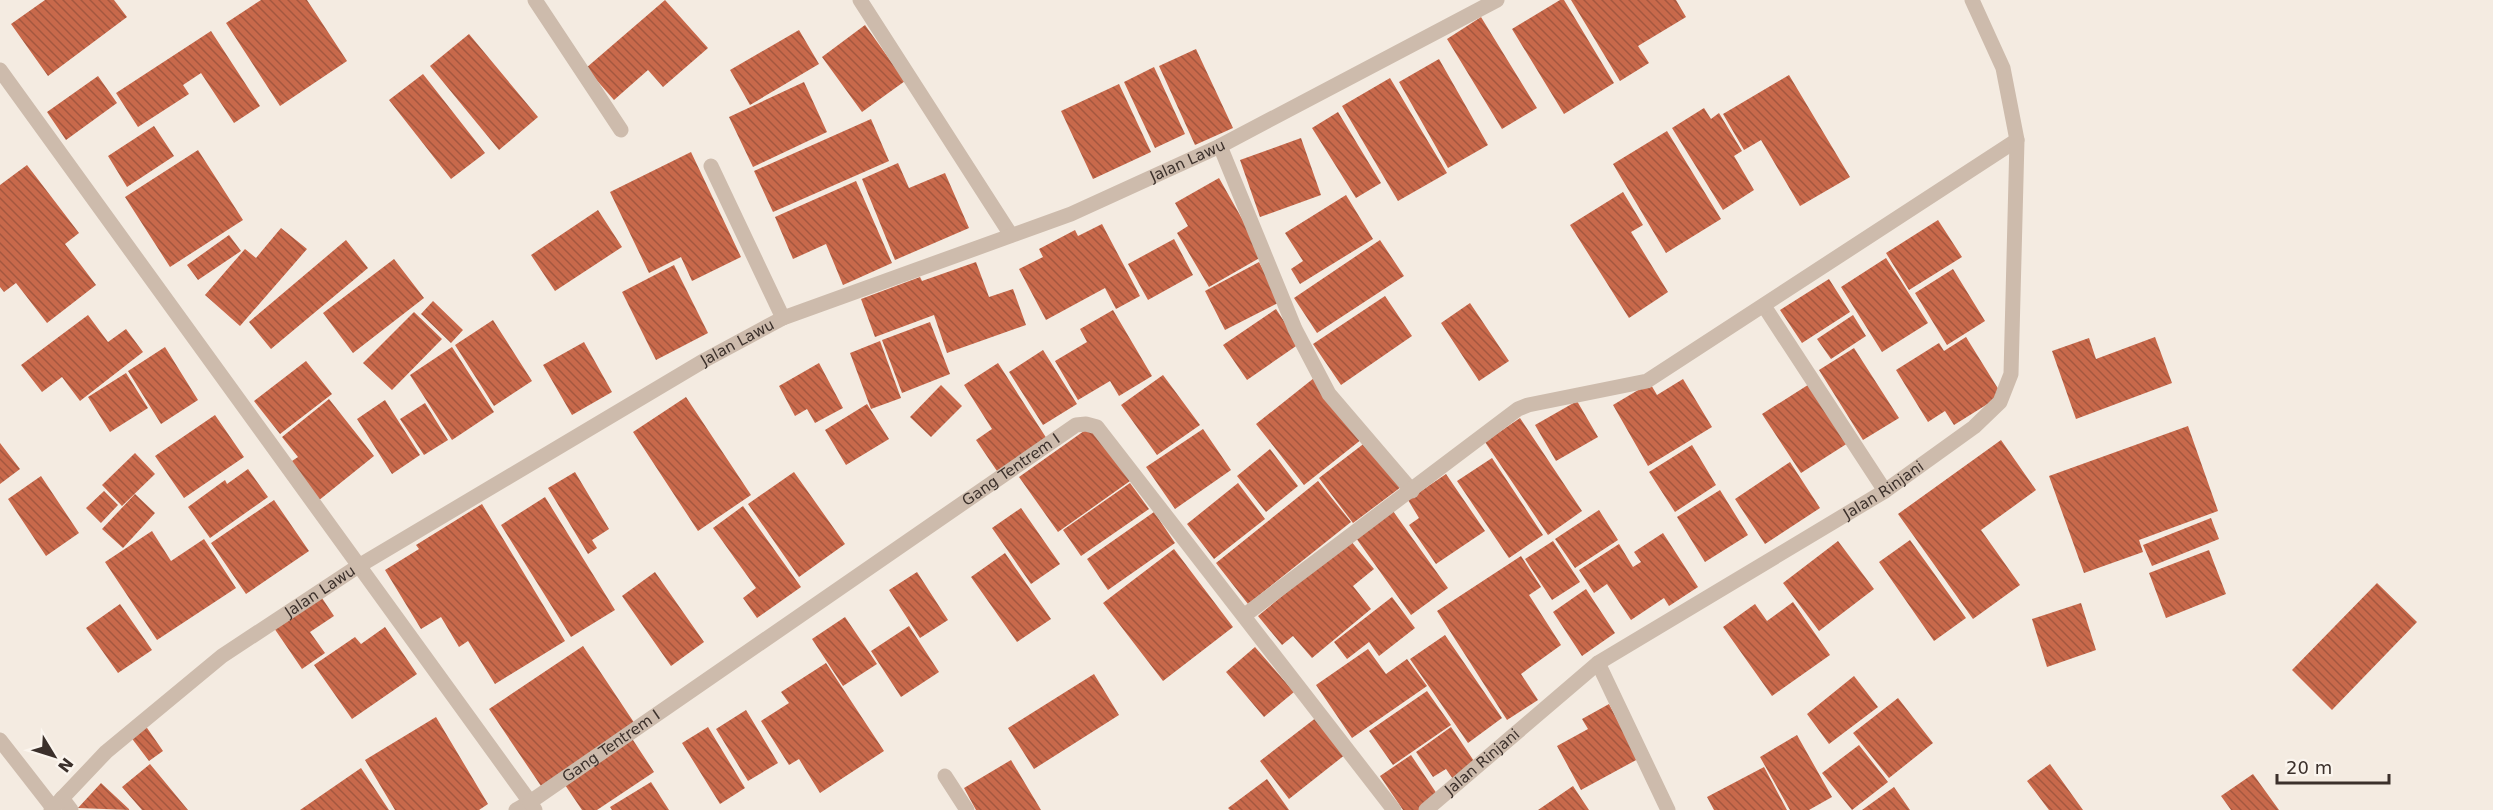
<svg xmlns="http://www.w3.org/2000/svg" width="2493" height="810" font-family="'DejaVu Sans',sans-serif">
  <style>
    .building { fill: url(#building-back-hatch) }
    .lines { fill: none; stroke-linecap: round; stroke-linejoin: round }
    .service { stroke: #cdbbac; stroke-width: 15 }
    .minor { stroke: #cdbbac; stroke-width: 15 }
    .tertiary { stroke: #cdbbac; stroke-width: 15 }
    .labels { text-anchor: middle; stroke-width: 4.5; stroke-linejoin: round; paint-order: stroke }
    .street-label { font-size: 15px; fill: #3b302b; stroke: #fbf5ee }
  </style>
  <defs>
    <pattern id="building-back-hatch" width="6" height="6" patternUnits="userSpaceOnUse" patternTransform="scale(1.5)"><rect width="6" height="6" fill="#c8694b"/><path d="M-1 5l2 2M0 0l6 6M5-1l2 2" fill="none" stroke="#a4573f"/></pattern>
  </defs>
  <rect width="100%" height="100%" fill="#f4ebe1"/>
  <path class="building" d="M45,0H114L127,17L48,76L11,24Z
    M261,0H307L347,61L280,106L226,23Z
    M665,0L708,48L663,87L648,70L614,100L586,68Z
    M1560,0H1564L1614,83L1564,114L1512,29Z
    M1571,0H1676L1686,17L1638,46L1649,63L1620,81Z
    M1481,17L1537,108L1502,129L1447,39Z
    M865,25L905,81L862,112L822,57Z
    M799,30L819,64L750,105L730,70Z
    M211,31L260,106L234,123L201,73L183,85L189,94L138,127L116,93Z
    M469,34L538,117L499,150L430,66Z
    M1196,49L1233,128L1195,145L1159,66Z
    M1439,59L1488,145L1448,168L1399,82Z
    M1154,67L1185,134L1155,148L1124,82Z
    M423,74L485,153L451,179L389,100Z
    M1789,75L1850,177L1800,206L1761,140L1744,150L1723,114Z
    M98,76L117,103L66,140L47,112Z
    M1390,78L1447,173L1398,201L1342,106Z
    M804,82L827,132L753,167L729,117Z
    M1119,84L1151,152L1093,179L1061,111Z
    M1704,108L1711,119L1719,113L1742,151L1734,156L1754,190L1723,210L1672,128Z
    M1338,112L1381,183L1356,198L1312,128Z
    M871,119L889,161L773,212L754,171Z
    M154,126L174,156L127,187L108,156Z
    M1667,131L1721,219L1666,253L1613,164Z
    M1301,138L1321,195L1260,217L1240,160Z
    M198,150L243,220L170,267L125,197Z
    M691,152L741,257L692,281L681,257L649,273L610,192Z
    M898,163L909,188L945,173L969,228L895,260L862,179Z
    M27,165L79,233L65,244L96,285L47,323L16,283L4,292L0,287V185Z
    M1219,178L1263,256L1209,287L1177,233L1188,226L1175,203Z
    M856,181L892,263L843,285L826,244L793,259L775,217Z
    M1623,192L1643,225L1631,232L1668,292L1629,318L1570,225Z
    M1346,195L1373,239L1300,284L1291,269L1303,261L1285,233Z
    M598,210L622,247L555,291L531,255Z
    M1938,220L1962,257L1909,290L1886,253Z
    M1102,224L1140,296L1116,309L1105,288L1046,320L1019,269L1043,257L1039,249L1075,230L1078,236Z
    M281,228L307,249L240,326L205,295L245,249L256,258Z
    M229,235L241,251L198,280L187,265Z
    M1174,239L1193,275L1148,300L1128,264Z
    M346,240L368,268L271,349L249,322Z
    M1380,240L1404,276L1317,333L1294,298Z
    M1886,258L1928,323L1882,352L1841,287Z
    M394,259L424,298L353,353L323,313Z
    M976,262L989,297L1013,289L1026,325L947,353L934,315L875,337L861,299L920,277L922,281Z
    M1259,262L1280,302L1225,330L1205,291Z
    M674,265L708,333L656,360L622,292Z
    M1953,269L1985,321L1947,345L1915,293Z
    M1829,279L1850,312L1802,343L1780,310Z
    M1385,296L1412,336L1341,385L1313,344Z
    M433,301L463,330L451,343L421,314Z
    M1470,303L1509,361L1479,381L1441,323Z
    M1276,309L1299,344L1247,380L1223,345Z
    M1113,310L1152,376L1119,396L1110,381L1078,400L1055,361L1087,342L1080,329Z
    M414,312L442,339L392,390L363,363Z
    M88,315L108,342L126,329L143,352L80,401L62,377L42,392L21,365Z
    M1853,315L1866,336L1831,359L1817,339Z
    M493,320L532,381L494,406L455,345Z
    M930,322L950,374L902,393L882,340Z
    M1966,337L2002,395L1954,425L1945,411L1928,422L1896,370L1939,343L1944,351Z
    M2155,337L2172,383L2076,419L2052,351L2089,338L2096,359Z
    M880,341L901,398L871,409L850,353Z
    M584,342L612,392L572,415L543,365Z
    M165,347L198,400L161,424L128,371Z
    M452,347L494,412L452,440L410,375Z
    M1854,348L1899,418L1863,440L1819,370Z
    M1043,350L1077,404L1043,425L1009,372Z
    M306,361L332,394L280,434L254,401Z
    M819,363L843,408L815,423L807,409L795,416L779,386Z
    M998,363L1047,439L997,471L976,440L992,429L964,385Z
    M126,373L148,408L110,432L88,397Z
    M1163,375L1200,425L1157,455L1121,405Z
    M1314,378L1362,439L1304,485L1256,424Z
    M1683,379L1712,427L1648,466L1613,405L1650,383L1657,395Z
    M1811,383L1848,443L1801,473L1762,414Z
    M941,385L962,406L931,437L910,417Z
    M686,397L751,495L698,531L633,432Z
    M329,399L374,456L318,501L289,463L298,457L282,437Z
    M385,400L420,455L392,474L357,419Z
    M1577,401L1598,437L1556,461L1535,425Z
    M425,403L448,440L424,455L400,419Z
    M867,404L889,439L846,465L825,430Z
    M215,415L244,457L184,498L155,456Z
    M1520,418L1582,511L1548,535L1485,442Z
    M1091,426L1130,481L1058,532L1019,477Z
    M2188,426L2218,511L2139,540L2143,552L2084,573L2049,476Z
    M1203,429L1231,470L1175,509L1146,467Z
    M2001,440L2036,490L1981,530L2020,585L1973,619L1898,514Z
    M1366,442L1401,487L1353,523L1319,478Z
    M0,443L20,469L0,484Z
    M1692,445L1716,485L1675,512L1649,472Z
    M1270,449L1298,486L1266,512L1237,476Z
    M135,453L155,474L122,506L102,485Z
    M1492,458L1543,535L1509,558L1457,481Z
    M1790,462L1820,508L1765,544L1735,499Z
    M248,469L268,497L210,538L188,507L225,480L227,484Z
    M575,472L609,529L592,540L597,548L588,554L548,488Z
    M794,472L845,544L799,577L748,504Z
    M1446,474L1485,531L1436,564L1409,525L1419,518L1408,500Z
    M41,476L79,533L46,556L8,499Z
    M1318,481L1351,522L1248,604L1216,563Z
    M1130,483L1149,509L1081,556L1063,530Z
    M1238,483L1265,519L1214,559L1187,524Z
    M1720,490L1748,535L1705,562L1677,517Z
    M104,491L118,505L101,523L86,508Z
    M135,494L155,513L123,548L102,529Z
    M545,497L615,610L571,637L501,525Z
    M274,500L309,551L246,594L211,543Z
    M482,504L565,641L495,684L468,641L459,647L441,617L421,629L385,570L419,549L416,545Z
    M743,506L801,587L757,618L743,598L756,588L713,528Z
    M1021,508L1060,564L1031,584L992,528Z
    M1599,510L1618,540L1575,568L1555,539Z
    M1393,511L1448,588L1411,615L1356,538Z
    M1154,512L1175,543L1108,590L1087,559Z
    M2211,518L2219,539L2152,566L2143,545Z
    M152,531L171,561L204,539L236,588L157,640L105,562Z
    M1663,533L1698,587L1669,606L1664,598L1631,620L1607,584L1594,593L1579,570L1619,544L1633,567L1641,562L1634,552Z
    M1350,540L1374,569L1353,586L1371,609L1312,658L1293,636L1282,645L1258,616Z
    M1910,540L1966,618L1934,641L1879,562Z
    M1553,541L1580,582L1552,600L1525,559Z
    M1838,541L1874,589L1819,631L1783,583Z
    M1174,549L1233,627L1163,681L1103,603Z
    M2209,550L2226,594L2166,618L2149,573Z
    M1005,553L1051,619L1017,642L971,577Z
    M1521,556L1541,587L1529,595L1561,645L1521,674L1538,700L1507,720L1437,611Z
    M655,572L704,642L671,666L622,596Z
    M917,572L948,620L920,638L889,590Z
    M2377,583L2417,622L2332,710L2292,670Z
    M1586,589L1615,633L1582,656L1553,612Z
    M320,595L334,616L310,632L325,653L302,669L274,628Z
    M1392,597L1415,628L1379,656L1369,642L1347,659L1334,642Z
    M1793,602L1830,655L1772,696L1723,627L1755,604L1767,621Z
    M2081,603L2096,650L2047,667L2032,619Z
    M120,604L152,650L118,673L86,628Z
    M845,617L877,664L843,686L812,639Z
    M909,626L939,672L901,697L871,651Z
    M385,627L417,674L352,719L314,665L355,637L361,644Z
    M1445,635L1502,718L1468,743L1410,659Z
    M583,646L635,724L541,786L489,709Z
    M1255,647L1294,692L1264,717L1226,672Z
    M1368,649L1386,674L1407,659L1427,686L1352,738L1316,685Z
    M826,663L884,751L820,793L799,759L789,765L761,721L789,703L781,692Z
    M1094,674L1119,715L1034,769L1008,728Z
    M1854,676L1878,707L1829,744L1807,714Z
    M1427,691L1451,725L1393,765L1369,731Z
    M1898,698L1933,743L1889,778L1853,733Z
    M1609,704L1638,759L1581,790L1557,746L1588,729L1582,719Z
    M746,710L778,763L748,781L716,729Z
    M436,717L488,804L479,810H395L365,760Z
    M1317,717L1346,754L1289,799L1260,761Z
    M145,725L163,751L149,761L130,736Z
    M708,727L745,788L720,804L682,743Z
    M1451,727L1476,764L1453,779L1446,769L1433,777L1416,752Z
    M1797,735L1832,797L1809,810H1790L1760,757Z
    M631,737L654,772L597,810H582L563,782Z
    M1859,745L1888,782L1852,810L1822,773Z
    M1411,755L1439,797L1419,810H1403L1380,776Z
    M1011,760L1041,810H976L964,788Z
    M150,764L188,810H142L122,787Z
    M2050,764L2083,810H2049L2027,781Z
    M1764,767L1787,810H1714L1707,797Z
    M361,768L389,810H300Z
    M2253,774L2279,810H2231L2221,796Z
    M1267,779L1289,810H1230L1228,808Z
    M651,782L669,810H612L610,807Z
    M101,783L130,810L78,808Z
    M1573,786L1589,810H1538Z
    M1894,787L1910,810H1862Z"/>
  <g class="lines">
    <path class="service" d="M535,0L621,130"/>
    <g class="minor">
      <path d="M860,0L1011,235"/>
      <path d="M0,70L530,802L516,810"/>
      <path d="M1220,146L1295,329L1329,394L1412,491"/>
      <path d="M711,166L783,318"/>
      <path d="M1764,306L1885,491"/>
      <path d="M1245,615L1518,409L1528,405L1647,381L2017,140"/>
      <path d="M1598,663L1668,810"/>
      <path d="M0,740L53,808"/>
      <path d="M945,776L967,810"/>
      <path d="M62,798L71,810"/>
      <path id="s1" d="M535,810L530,802L1076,425L1086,424L1097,427L1394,810"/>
      <path id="s2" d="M1426,810L1598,663L1885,491L1974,427L2000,402L2011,374L2017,140L2003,68L1972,0"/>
    </g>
    <path class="tertiary" id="s3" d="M51,810L106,752L222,656L357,567L705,360L783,318L1071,214L1220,146L1497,0"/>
  </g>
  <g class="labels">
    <g class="street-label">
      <text dy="5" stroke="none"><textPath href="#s3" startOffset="1320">Jalan Lawu</textPath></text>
      <text dy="5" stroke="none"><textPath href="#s3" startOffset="834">Jalan Lawu</textPath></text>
      <text dy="5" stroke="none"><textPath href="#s1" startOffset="594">Gang Tentrem I</textPath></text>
      <text dy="5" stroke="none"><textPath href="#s2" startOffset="560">Jalan Rinjani</textPath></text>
      <text dy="5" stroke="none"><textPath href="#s3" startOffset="348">Jalan Lawu</textPath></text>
      <text dy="5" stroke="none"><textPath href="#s1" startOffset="108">Gang Tentrem I</textPath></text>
      <text dy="5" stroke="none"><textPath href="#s2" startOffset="74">Jalan Rinjani</textPath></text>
    </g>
  </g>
  <g transform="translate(54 756) rotate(128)" stroke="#fbf5ee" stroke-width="4.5" paint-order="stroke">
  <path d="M0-4.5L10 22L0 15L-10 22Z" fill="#3b302b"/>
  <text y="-9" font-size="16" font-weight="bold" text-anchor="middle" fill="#3b302b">N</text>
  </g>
  <path d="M2277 774v9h112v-9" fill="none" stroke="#3b302b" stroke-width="3"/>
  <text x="2286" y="774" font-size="18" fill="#3b302b" stroke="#fbf5ee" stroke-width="4.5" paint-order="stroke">20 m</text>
</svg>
